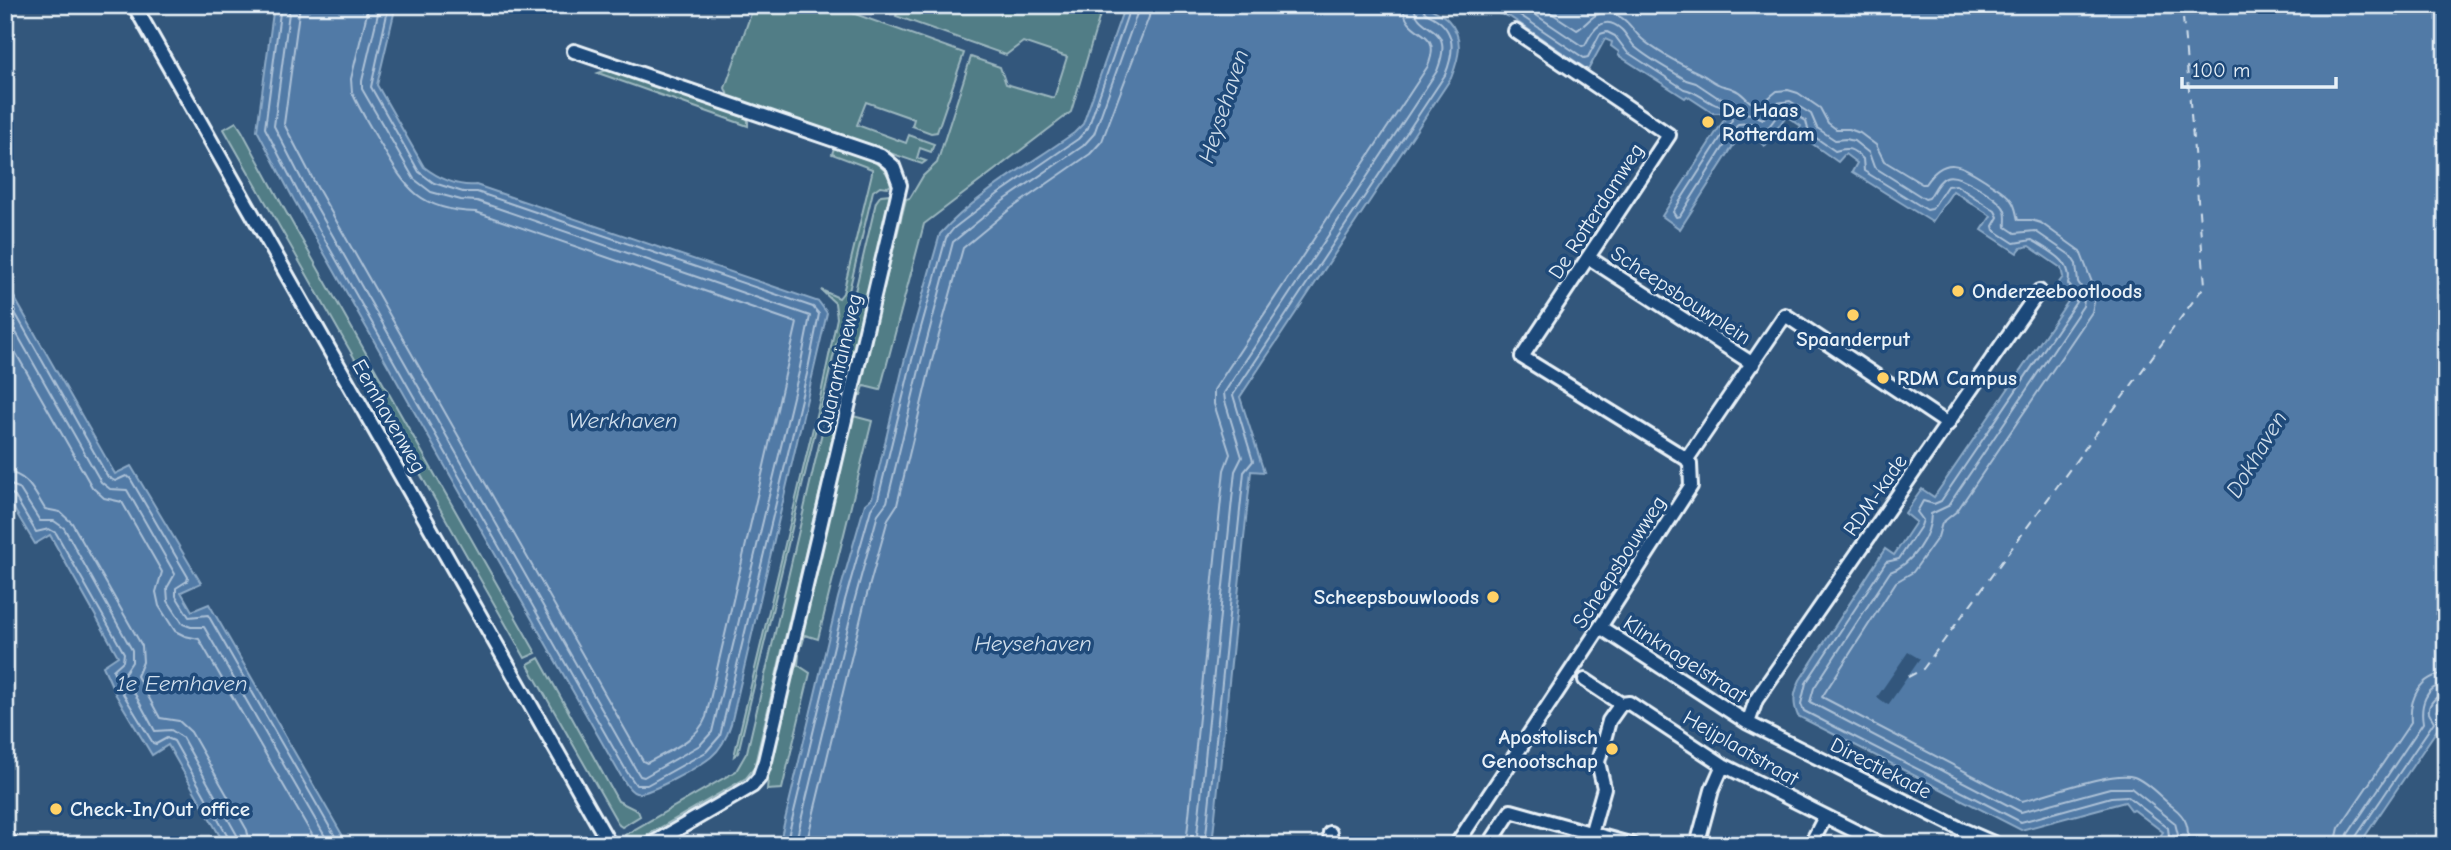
<svg xmlns="http://www.w3.org/2000/svg" width="2451" height="850" font-family="'Comic Neue',sans-serif">
  <style>
    .green { fill: #517d86; stroke: #9cb7bf; stroke-width: 2 }
    .water { fill: #517aa6; stroke: #8daac7; stroke-width: 2 }
    .pier { fill: #33577c }
    .lines { fill: none; stroke-linecap: round; stroke-linejoin: round }
    .shore { stroke: #acc1d7; stroke-width: 2 }
    .ferry { stroke: #d1dfec; stroke-width: 2; stroke-dasharray: 9 7; stroke-linecap: butt }
    .street-casing { stroke: #e8f1f8; stroke-width: 18 }
    .street { stroke: #1f4a7a; stroke-width: 12 }
    .poi-dot { fill: #ffd166; stroke: #1f4a7a; stroke-width: 2.5 }
    .labels { text-anchor: middle; stroke-width: 7; stroke-linejoin: round; paint-order: stroke }
    .poi-label { font-size: 21px; font-weight: bold; fill: #e8f1f8; stroke: #1f4a7a; text-anchor: start }
    .street-label { font-size: 21px; fill: #e8f1f8; stroke: #1f4a7a }
    .water-label { font-size: 23px; font-style: italic; fill: #d1dfec; stroke: #1f4a7a }
  </style>
  <rect width="100%" height="100%" fill="#33577c"/>
  <filter id="ink" filterUnits="userSpaceOnUse"><feTurbulence type="fractalNoise" baseFrequency=".0143" numOctaves="2"/><feDisplacementMap in="SourceGraphic" scale="14" xChannelSelector="R" yChannelSelector="G"/><feConvolveMatrix kernelMatrix="1 2 1 2 8 2 1 2 1" color-interpolation-filters="sRGB"/></filter>
  <g filter="url(#ink)">
    <path class="green" d="M754,5H830L964,53L937,132L931,133L912,126L914,119L866,102L857,125L906,143L909,135L934,144L931,152L920,148L917,158L926,161L922,164L729,98L725,88Z
      M900,5H1103L1071,112L924,224L880,390L864,386L861,395H857L906,199L910,198L923,176L937,163L971,57L1000,67L1006,84L1054,98L1067,57L1023,42L1006,55L896,16Z
      M607,70L744,117L748,120V126L598,73Z
      M236,122L242,131L286,212L536,653L525,658L224,129Z
      M834,148C855,155 887,159 891,185L888,187L880,186L873,191L738,753L734,756L819,403L837,318L835,303L821,290L839,298L843,293L872,173V169L832,154Z
      M891,194L754,768L746,778L630,845L625,835L736,771L747,752L876,202L881,195Z
      M853,416L872,421L818,639L805,635L802,645H799Z
      M796,654L799,655L798,665L810,673L782,789L767,790L769,765Z
      M539,658L618,801L638,811L640,816L622,827L619,825L529,667L528,664Z"/>
    <path class="water" d="M274,5H396L377,85L424,167C438,178 458,187 476,185L819,302L827,313L731,724C727,737 722,748 711,757C700,766 647,796 636,793C629,791 625,782 621,776L294,200L257,130Z
      M1125,5H1425C1432,10 1442,13 1448,20C1465,38 1459,58 1451,78L1240,397L1264,472L1251,471L1212,845H779L838,598L865,504L872,498L905,358L940,234C975,195 1030,164 1074,133L1083,124Z
      M1474,5H2446V696L2436,711L2445,718L2359,845H2154L2163,832L2134,810L2132,811L2125,802L2021,830L1798,716C1792,702 1794,693 1800,680L1885,549L1894,555L1916,522L1905,513L1922,489L1934,497L2071,297L2057,285L2063,277L2061,268L2029,246L2021,248L2017,253L1982,230L1991,216L1953,191L1932,222L1852,172L1857,163L1845,154L1838,162L1797,133L1801,126L1786,116L1765,146L1749,129H1744L1680,229L1662,216L1726,117L1724,113H1713L1687,96L1685,98L1618,55L1619,52L1611,46L1612,42L1605,39L1588,70L1510,17Z
      M5,281L115,474L131,466L201,583L181,592L192,611L209,604L348,845H225L168,745L152,755L116,695L103,666L118,656L50,535L35,544L5,494Z"/>
    <path class="pier" d="M1908,652L1920,659L1888,705L1877,697Z"/>
    <g class="lines">
      <path class="shore" d="M281,5L265,128L300,196L627,772L636,785H647L706,752L720,736L807,374L819,314L813,307L477,192H463L434,183L419,172L371,87L389,5
        M290,5L274,126L308,192L635,768L640,776L644,777L700,745L712,732L799,372L810,316L477,201L461,200L431,192L414,179L362,89V81L380,5
        M300,5L284,124L317,187L643,761L647,763C668,751 697,741 706,717L797,323L476,212C416,210 405,186 378,140C369,124 359,109 352,92L351,79L369,5
        M1500,5L1514,11L1584,58L1588,57L1600,34L1607,32L1615,36L1627,52L1684,89C1695,91 1702,98 1712,103C1718,107 1723,105 1729,109L1732,120L1673,212L1676,217L1680,216L1738,124L1751,123L1764,133L1780,112L1787,109L1806,121L1809,133L1835,151C1848,147 1852,148 1863,159L1864,171L1927,210L1932,209L1947,186L1956,185L1995,211L1998,217L1993,226L1994,230L2014,243L2032,240C2049,251 2074,261 2068,284L2076,293V302L1941,501L1934,504L1923,501L1917,512L1923,520L1921,526L1899,559L1886,562L1806,683L1801,704L1804,711L2021,822L2111,797L2127,796L2168,828L2169,836L2162,845
        M1521,5L1582,46L1585,45C1593,29 1604,13 1622,30C1627,35 1630,42 1635,47C1650,60 1670,70 1686,80L1696,83L1717,97L1733,100L1742,113L1752,114L1763,119L1777,103L1790,101L1811,114L1817,128L1835,140L1846,139L1854,141L1869,153L1874,167L1925,199L1929,198C1934,191 1938,180 1946,177C1958,172 1996,197 2003,207C2008,213 2005,221 2006,227L2015,233L2035,231L2070,255L2076,264L2078,282L2085,293L2083,306L1948,506L1931,514C1931,536 1911,565 1890,572L1814,688L1810,702L2021,812L2110,788H2131L2175,823L2178,835L2173,845
        M1539,5L1577,30C1588,24 1593,11 1609,13C1627,16 1631,29 1642,39C1658,53 1680,64 1699,73C1706,76 1711,81 1718,84C1723,87 1728,86 1733,89C1747,94 1743,102 1760,105L1777,91L1788,90L1798,93L1820,108L1828,123L1836,129H1849L1860,133L1876,145L1884,161L1922,184H1925C1945,155 1960,164 1985,180C1993,186 2005,191 2011,200C2016,206 2016,213 2018,220H2031L2041,223L2080,251L2096,293L2092,312L1957,511L1942,523L1938,537L1913,572L1896,582L1822,697L2022,801C2047,795 2112,770 2134,777C2148,782 2161,798 2173,807C2186,817 2191,828 2186,845
        M5,295L108,477L115,481L126,476L130,478L188,577L187,581L176,588V596L189,617L208,615L340,845
        M5,313L101,482L110,489L127,490L175,574L167,588L168,601L183,624L191,627H204L330,845
        M5,334L92,487L104,498L122,502L162,572L156,592L159,606L175,631L185,636L199,639L318,845
        M5,472C28,474 34,492 45,509L60,512L72,523L142,646L143,662L137,676L160,718L179,721L191,732L247,830L250,845
        M5,483L19,488L40,521H54L64,528L132,650V662L124,674L155,731L171,730L182,737L237,835L239,845
        M5,492L14,495L36,532L49,529L56,533L124,653L123,661L113,670L122,692L153,743L156,744L167,738L174,741L229,839L230,845
        M786,845L845,600L871,509L878,499L912,360L946,238L954,228L998,194L1078,139L1088,128L1131,5
        M795,845L854,602L878,514L887,502L921,362L953,242L1003,201L1083,146L1094,134L1140,5
        M806,845L864,605L888,519L897,505L931,364L963,248L1009,210L1090,154L1102,141L1149,17L1150,5
        M1186,845L1224,470L1230,454L1214,404V390L1428,66C1444,25 1405,41 1403,5
        M1196,845L1235,471L1242,457L1225,401L1224,393L1437,71C1457,20 1416,36 1414,5
        M1205,845L1244,472L1253,461L1233,395L1445,75C1454,53 1457,31 1433,17C1426,13 1424,14 1423,5
        M2335,845L2339,828L2411,722C2409,699 2420,675 2446,674
        M2345,845L2348,834L2423,723C2420,706 2425,686 2446,684
        M2354,845L2355,838L2434,722C2433,719 2430,716 2429,713C2427,704 2438,694 2446,693"/>
      <path class="ferry" d="M1908,677L1923,669L2205,285L2182,5"/>
      <defs>
        <path id="street" d="M134,5L610,845
          M574,51L881,156L893,166L900,185L765,761L759,778L752,786L650,845
          M1589,258L1753,364
          M1687,459L1785,315L1948,424
          M1600,627L1748,723L1961,829L1998,845
          M1585,680L1621,704L1629,703L1723,765L1883,845
          M1748,723L1756,700L2039,291
          M1330,833L1332,845
          M5,834L11,845
          M1811,844L1825,817
          M1456,845L1600,627L1691,486L1690,464L1687,459L1522,357L1669,135L1515,31
          M1489,845L1511,811L1633,845
          M1588,845L1604,788L1598,762L1609,721L1621,704
          M1697,845L1712,790L1723,765"/>
      </defs>
      <use href="#street" class="street-casing"/>
      <use href="#street" class="street"/>
    </g>
  </g>
  <g class="poi-dot">
    <circle cx="1708" cy="122" r="7"/>
    <circle cx="1958" cy="291" r="7"/>
    <circle cx="1853" cy="315" r="7"/>
    <circle cx="1883" cy="378" r="7"/>
    <circle cx="1493" cy="597" r="7"/>
    <circle cx="1612" cy="749" r="7"/>
    <circle cx="56" cy="809" r="7"/>
  </g>
  <g class="labels">
    <g class="poi-label">
      <text x="1722" y="117">De Haas<tspan x="1722" dy="24">Rotterdam</tspan></text>
      <text x="1972" y="298">Onderzeebootloods</text>
      <text x="1853" y="346" text-anchor="middle">Spaanderput</text>
      <text x="1897" y="385">RDM Campus</text>
      <text x="1479" y="604" text-anchor="end">Scheepsbouwloods</text>
      <text x="1598" y="744" text-anchor="end">Apostolisch<tspan x="1598" dy="24">Genootschap</tspan></text>
      <text x="70" y="816">Check-In/Out office</text>
    </g>
    <g class="street-label">
      <text transform="translate(1596 211) rotate(-57)" y="7">De Rotterdamweg</text>
      <text transform="translate(1681 295) rotate(33)" y="7">Scheepsbouwplein</text>
      <text transform="translate(839 364) rotate(-77)" y="7">Quarantaineweg</text>
      <text transform="translate(389 416) rotate(60)" y="7">Eemhavenweg</text>
      <text transform="translate(1875 495) rotate(-55)" y="7">RDM-kade</text>
      <text transform="translate(1619 562) rotate(-57)" y="7">Scheepsbouwweg</text>
      <text transform="translate(1685 659) rotate(33)" y="7">Klinknagelstraat</text>
      <text transform="translate(1741 748) rotate(30)" y="7">Heijplaatstraat</text>
      <text transform="translate(1881 768) rotate(27)" y="7">Directiekade</text>
    </g>
    <g class="water-label">
      <text transform="translate(1223 106) rotate(-72)" y="8">Heysehaven</text>
      <text x="623" y="428">Werkhaven</text>
      <text transform="translate(2256 454) rotate(-59)" y="8">Dokhaven</text>
      <text x="1033" y="651">Heysehaven</text>
      <text x="182" y="691">1e Eemhaven</text>
    </g>
  </g>
  <rect width="2451" height="850" fill="none" stroke="#1f4a7a" stroke-width="28"/>
  <rect x="14" y="14" width="2423" height="822" fill="none" stroke="#e8f1f8" stroke-width="2.5" filter="url(#ink)"/>
  <path d="M2182 77v10h154v-10" fill="none" stroke="#e8f1f8" stroke-width="3.5"/>
  <text x="2192" y="77" font-size="21" fill="#e8f1f8" stroke="#1f4a7a" stroke-width="5" paint-order="stroke">100 m</text>
</svg>
